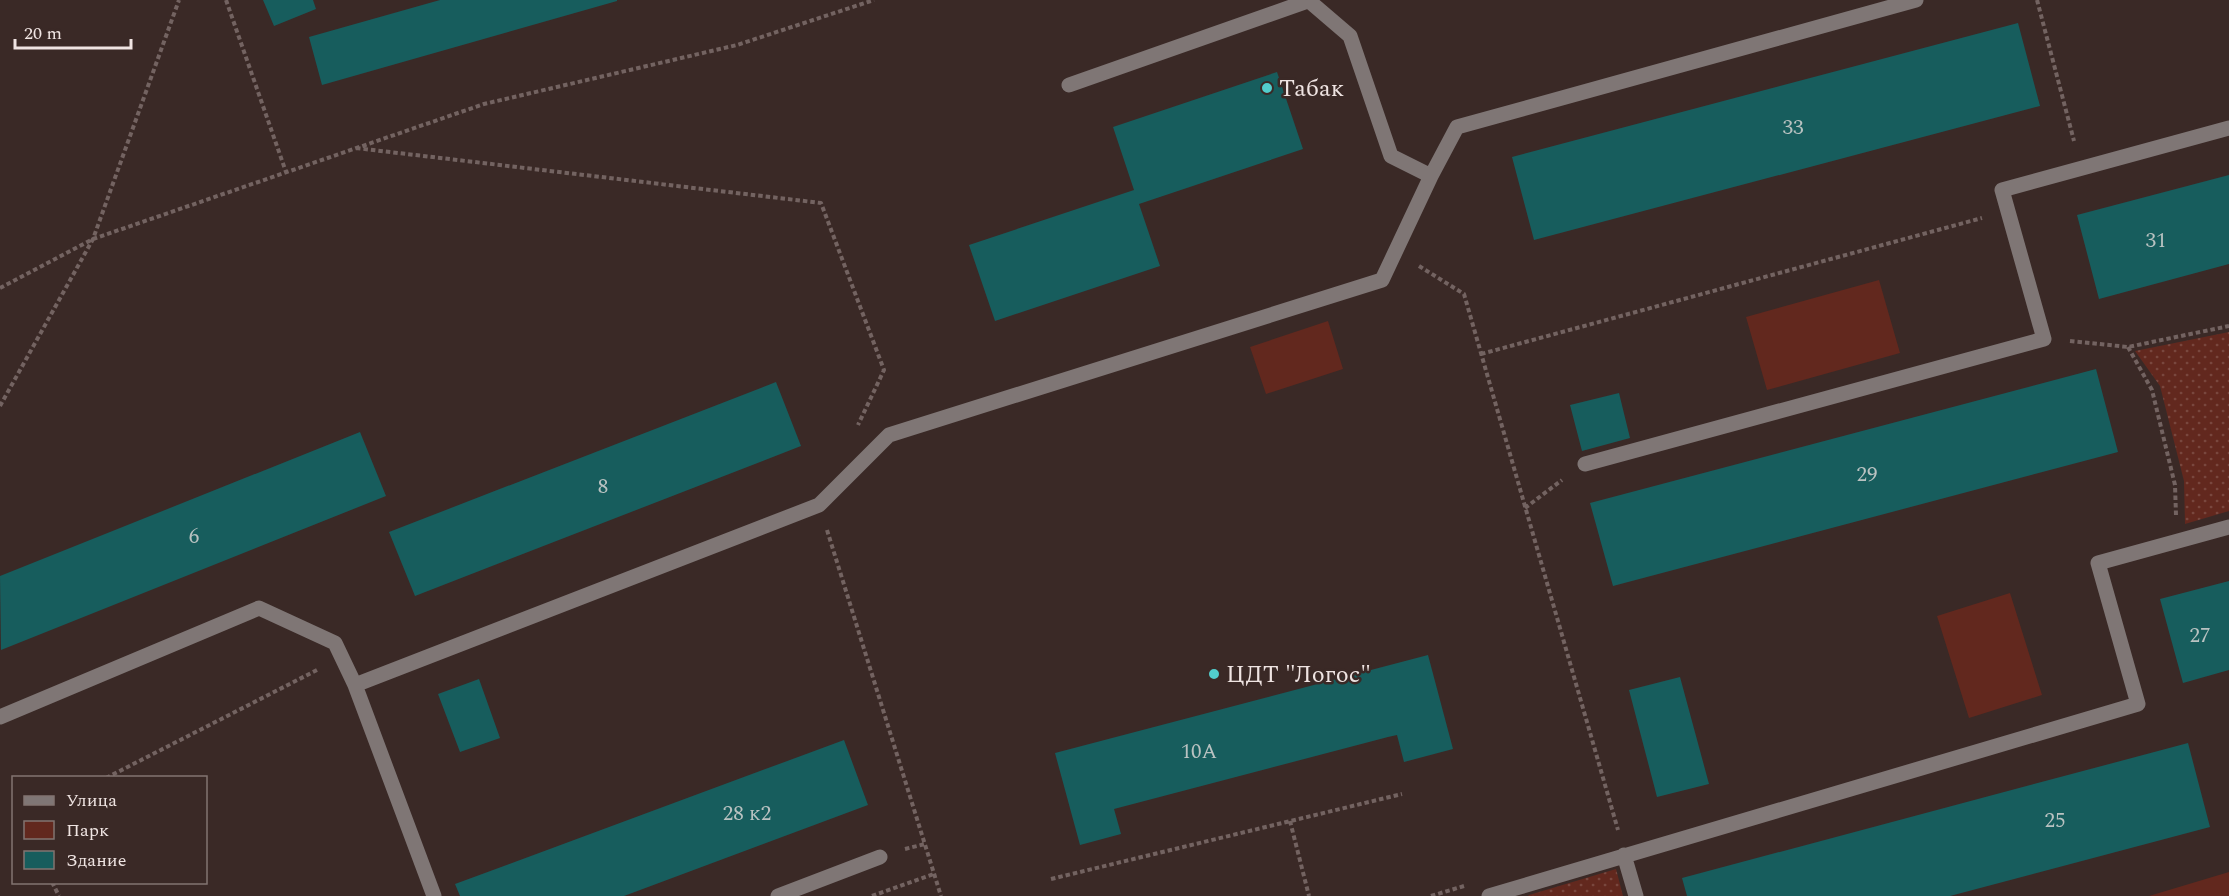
<svg xmlns="http://www.w3.org/2000/svg" width="2229" height="896" font-family="Spectral,serif">
  <style>
    .grass { fill: url(#grass-dots) }
    .park { fill: #62281e }
    .building { fill: #175d5d }
    .lines { fill: none; stroke-linecap: round; stroke-linejoin: round }
    .path { stroke: #736361; stroke-width: 4; stroke-dasharray: 4.5 3; stroke-linecap: butt }
    .minor { stroke: #7f7675; stroke-width: 15 }
    .poi-dot { fill: #52cdcc; stroke: #3a2926; stroke-width: 2 }
    .labels { text-anchor: middle; stroke-width: 5; stroke-linejoin: round; paint-order: stroke }
    .number-label { font-size: 21px; fill: #b9c2c1 }
    .poi-label { font-size: 24px; fill: #efe4e2; stroke: #3a2926; text-anchor: start }
  </style>
  <defs>
    <pattern id="grass-dots" width="8" height="8" patternUnits="userSpaceOnUse" patternTransform="scale(1.5)"><rect width="8" height="8" fill="#62281e"/><path d="M2 2h.1M6 6h.1" fill="none" stroke="#79473e" stroke-width="1.8" stroke-linecap="round"/></pattern>
  </defs>
  <rect width="100%" height="100%" fill="#3a2926"/>
  <path class="grass" d="M2229,332V511L2185,524L2184,481L2160,386L2135,351Z
    M1616,869L1623,896H1528L1529,895Z"/>
  <path class="park" d="M1879,280L1900,353L1767,390L1746,317Z
    M1328,321L1343,369L1266,394L1250,347Z
    M2010,593L2042,695L1969,718L1937,616Z
    M2229,872V896H2149Z"/>
  <path class="building" d="M263,0H313L316,9L274,26Z
    M440,0H617V1L322,85L309,37Z
    M2018,23L2040,106L1534,240L1512,157Z
    M1277,72L1303,149L1139,204L1160,266L995,321L969,245L1134,190L1113,127Z
    M2229,175V264L2099,299L2077,215Z
    M2096,369L2118,452L1613,586L1590,503Z
    M776,382L801,446L415,596L389,532Z
    M1619,393L1630,438L1582,451L1570,405Z
    M360,432L386,496L1,650L0,576Z
    M2229,581V670L2183,683L2160,599Z
    M1428,655L1453,749L1404,762L1397,735L1388,737L1114,809L1121,834L1080,845L1055,753Z
    M1680,677L1709,784L1657,797L1629,690Z
    M479,679L500,738L460,752L438,694Z
    M844,740L868,805L624,896H460L455,884Z
    M2188,743L2210,827L1950,896H1687L1682,878Z"/>
  <g class="lines">
    <path class="path" d="M226,0L286,172
      M2037,0L2074,141
      M356,148L821,203L884,370L858,425
      M1419,266L1464,294L1618,830
      M0,288L93,239L484,104L737,45L874,0
      M2070,341L2128,347L2229,326
      M2128,347L2152,390L2175,485L2176,515
      M1481,354L1982,218
      M0,406L93,239L179,0
      M1525,508L1562,480
      M827,530L941,896
      M106,778L317,670
      M1290,821L1309,896
      M905,849L925,844
      M1051,879L1402,794
      M52,882L59,896
      M872,896L934,874
      M1431,896L1464,886"/>
    <path class="minor" d="M1308,0L1350,36L1391,156L1431,176
      M1069,85L1308,1
      M1585,464L2044,339L2002,190L2229,128
      M355,685L434,896
      M0,717L259,608L335,643L355,685L819,505L889,435L1382,280L1431,176L1457,127L1916,0
      M1624,855L1636,896
      M778,896L880,857
      M1489,896L2138,704L2098,563L2229,527"/>
  </g>
  <g class="poi-dot">
    <circle cx="1267" cy="88" r="6"/>
    <circle cx="1214" cy="674" r="6"/>
  </g>
  <g class="labels">
    <g class="number-label">
      <text x="1793" y="134">33</text>
      <text x="2156" y="247">31</text>
      <text x="1867" y="481">29</text>
      <text x="603" y="493">8</text>
      <text x="194" y="543">6</text>
      <text x="2200" y="642">27</text>
      <text x="1199" y="758">10А</text>
      <text x="747" y="820">28 к2</text>
      <text x="2055" y="827">25</text>
    </g>
    <g class="poi-label">
      <text x="1279" y="96">Табак</text>
      <text x="1226" y="682">ЦДТ "Логос"</text>
    </g>
  </g>
  <rect x="12" y="776" width="195" height="108" fill="#3a2926" stroke="#827471" stroke-width="1.5"/>
  <rect x="24" y="796" width="30" height="9" fill="#7f7675" stroke="#827471" stroke-width="1.5"/>
  <text x="66" y="806" font-size="18" fill="#efe4e2">Улица</text>
  <rect x="24" y="821" width="30" height="18" fill="#62281e" stroke="#827471" stroke-width="1.5"/>
  <text x="66" y="836" font-size="18" fill="#efe4e2">Парк</text>
  <rect x="24" y="851" width="30" height="18" fill="#175d5d" stroke="#827471" stroke-width="1.5"/>
  <text x="66" y="866" font-size="18" fill="#efe4e2">Здание</text>
  <path d="M15 39v9h116v-9" fill="none" stroke="#efe4e2" stroke-width="3"/>
  <text x="24" y="39" font-size="18" fill="#efe4e2" stroke="#3a2926" stroke-width="4.5" paint-order="stroke">20 m</text>
</svg>
